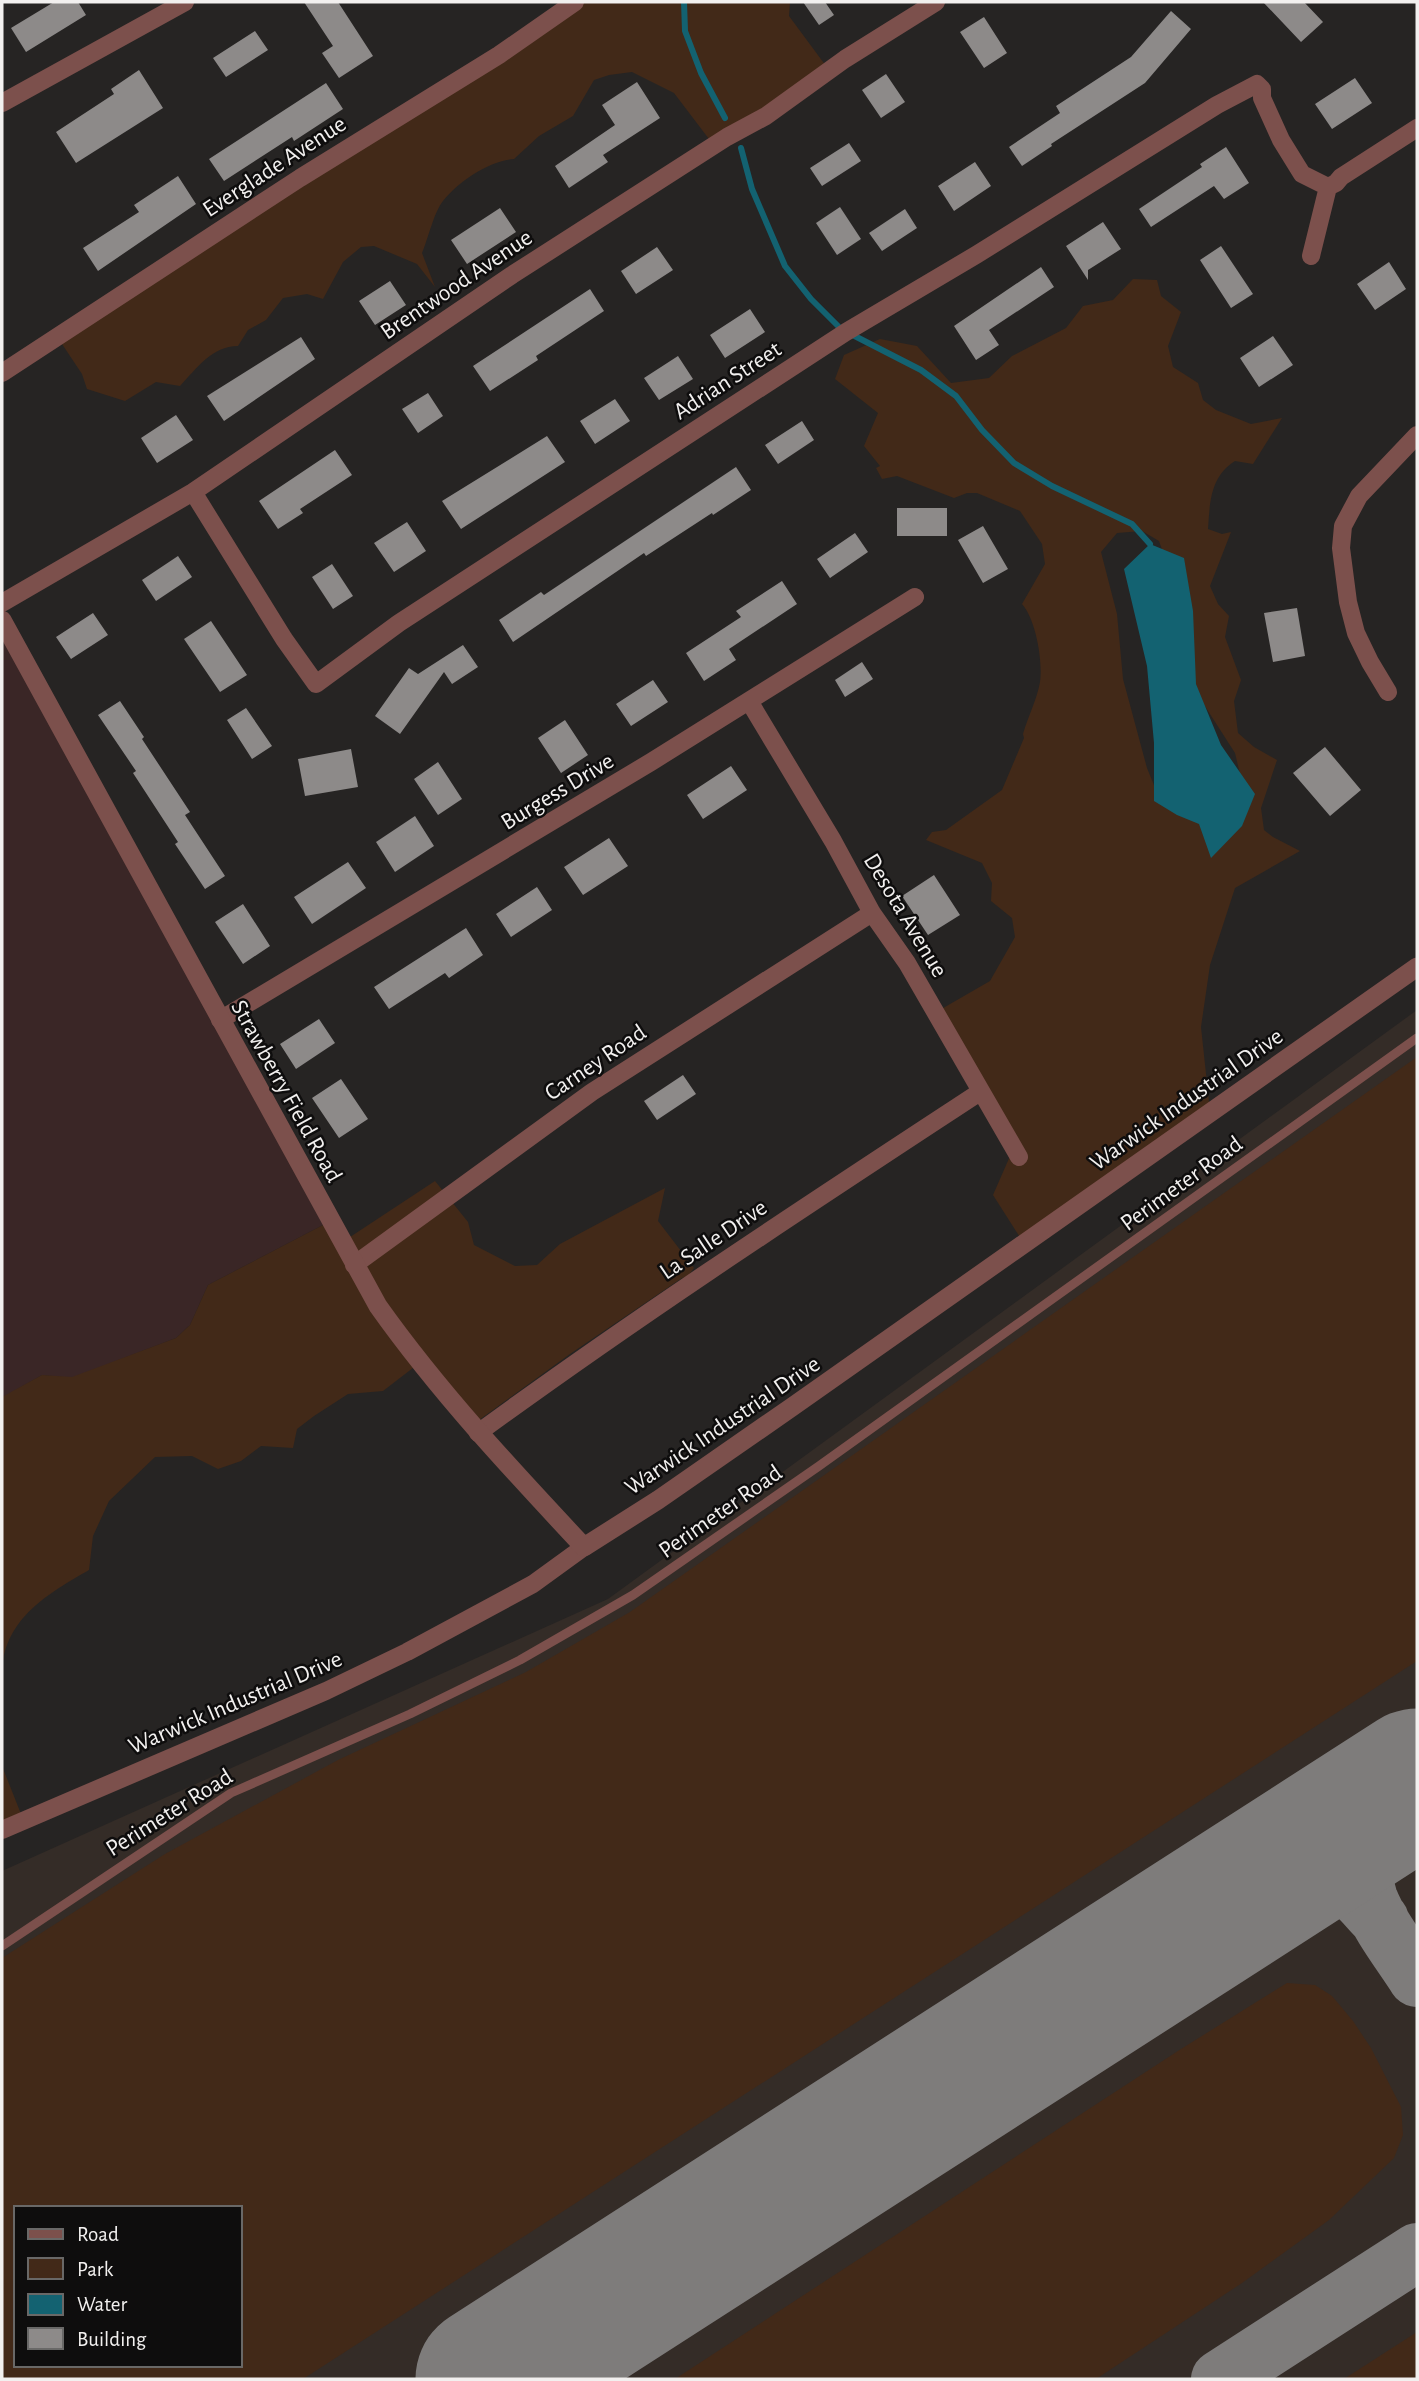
<svg xmlns="http://www.w3.org/2000/svg" width="1419" height="2381" font-family="'Alegreya Sans',sans-serif">
  <style>
    .built { fill: #342c27; fill-rule: evenodd }
    .industrial { fill: #3a2626 }
    .green { fill: #422918; fill-rule: evenodd }
    .water { fill: #136271 }
    .lines { fill: none; stroke-linecap: round; stroke-linejoin: round }
    .stream { stroke: #136271; stroke-width: 6 }
    .taxiway { stroke: #7e7c7b; stroke-width: 58 }
    .runway { stroke: #7e7c7b; stroke-width: 147 }
    .building { fill: #8d8a89 }
    .service { stroke: #7c504c; stroke-width: 9 }
    .minor { stroke: #7c504c; stroke-width: 18 }
    .tertiary { stroke: #7c504c; stroke-width: 19 }
    .labels { text-anchor: middle; stroke-width: 5; stroke-linejoin: round; paint-order: stroke }
    .street-label { font-size: 24px; fill: #f2f0ef; stroke: #0e0d0d }
  </style>
  <rect width="100%" height="100%" fill="#262423"/>
  <path class="built" d="M1417,1010V2379H2V1871L608,1599ZM16,2208H240V2365H16Z"/>
  <path class="industrial" d="M2,625L323,1225L208,1285L190,1325L176,1338L72,1378L42,1375L2,1398Z"/>
  <path class="green" d="M577,2H790L789,16L826,66L712,143L674,93L632,72L609,75L594,80L573,116L539,136L514,159C489,161 459,181 443,201C434,212 428,239 422,253L435,287L417,264L374,246L361,247L343,262L323,299L307,294L283,298L266,320L248,330L238,346C212,346 197,368 180,386L156,382L125,401L87,389L82,374L58,338Z
    M1133,279L1157,280L1161,296L1181,312L1168,346L1173,367L1198,383L1203,400L1216,410L1251,424L1282,418L1253,464L1235,461C1210,477 1210,502 1208,529L1222,534L1231,532L1210,586L1218,604L1229,616L1225,637L1241,680L1234,701L1238,733L1254,747L1277,760L1261,808L1264,830L1273,837L1300,851L1235,888L1210,965L1201,1027L1210,1111L1023,1242L993,1195L1014,1147L938,1011L990,981L1015,937L1012,918L991,901L992,883L982,863L926,840L932,832L946,830L1002,790L1024,738L1023,734C1028,717 1037,699 1040,682C1043,661 1036,620 1022,604L1045,564L1042,544L1020,511L977,493H967L954,498L897,476L882,479L876,468L880,466L864,446L878,413L835,379L844,355L880,339L917,346L951,383L989,378L1012,356L1066,328L1083,306L1113,300ZM1142,531L1159,541L1176,589L1197,689L1201,700L1235,753L1240,774L1160,800L1147,768L1123,679L1117,614L1101,552L1117,533Z
    M1417,1057V1661L303,2379H2V1958L165,1854L338,1760L526,1672L630,1612ZM16,2208H240V2365H16Z
    M435,1181L468,1222L474,1245L515,1266L537,1265L560,1244L665,1188L658,1221L694,1268L688,1276L682,1278L570,1354L475,1423L422,1361L383,1391L348,1394L314,1416L297,1429L293,1448L261,1446L241,1461L218,1469L192,1456L155,1457L109,1501L93,1536L89,1570C49,1593 5,1618 2,1670V1397L42,1375L72,1377L176,1338L190,1325L208,1285L323,1225L344,1241Z
    M2,1766L23,1819L2,1829Z
    M1287,1983L1315,1985L1332,1996L1353,2021L1371,2048L1401,2107L1403,2135L1394,2158L1329,2220L1242,2283L1096,2379H675L1181,2049Z
    M1417,2332V2379H1344Z"/>
  <path class="water" d="M1150,544L1184,558L1193,611L1196,684L1221,745L1255,794L1242,826L1211,858L1199,824L1177,815L1154,801V743L1147,666L1124,569Z"/>
  <g class="lines">
    <path class="stream" d="M684,2L685,31L701,73L725,118
      M741,148L752,189L785,266L811,299L841,329L921,370L956,396L982,430L1014,463L1052,486L1132,524L1150,544"/>
    <path class="taxiway" d="M1408,1788C1380,1816 1354,1857 1369,1899C1380,1927 1401,1953 1417,1978
      M1240,1896C1279,1882 1314,1868 1352,1892C1362,1899 1371,1912 1380,1920
      M1220,2379L1417,2252"/>
    <path class="runway" d="M489,2379L1417,1782"/>
  </g>
  <path class="building" d="M54,2H78L86,15L26,52L11,28Z
    M304,2H338L373,56L339,78L322,53L333,46Z
    M803,2H825L834,15L819,25Z
    M1263,2H1304L1323,22L1301,42Z
    M1171,11L1191,29L1145,83L1051,144L1052,146L1022,166L1009,147L1060,113L1056,106L1131,57Z
    M984,17L1007,53L984,68L960,32Z
    M255,31L268,50L226,77L213,58Z
    M139,70L163,108L76,163L56,132L114,94L111,89Z
    M886,74L905,102L881,118L862,90Z
    M1355,78L1372,103L1332,129L1315,104Z
    M637,82L660,118L603,155L608,162L569,188L555,166L615,125L602,105Z
    M326,83L343,109L294,141L292,137L224,181L209,159Z
    M849,143L861,161L822,186L810,168Z
    M1226,147L1249,183L1224,199L1214,186L1151,227L1139,209L1202,167L1200,164Z
    M975,162L991,186L954,211L938,186Z
    M178,176L196,204L98,271L83,248L139,212L134,205Z
    M840,207L861,239L837,255L816,223Z
    M500,208L516,232L467,264L451,240Z
    M905,209L917,228L882,251L869,233Z
    M1103,222L1121,249L1088,270V280L1066,246Z
    M1221,246L1253,294L1231,308L1200,260Z
    M657,247L673,270L636,294L621,271Z
    M1389,262L1406,289L1375,310L1357,284Z
    M1041,267L1054,287L989,330L999,345L976,360L954,326Z
    M390,281L406,305L375,325L359,301Z
    M590,289L604,311L536,356L538,360L490,391L473,366Z
    M750,309L765,332L725,358L710,335Z
    M1273,336L1293,365L1259,387L1240,358Z
    M301,337L315,359L224,421L207,396Z
    M678,356L693,379L659,400L644,378Z
    M428,393L443,416L418,433L402,409Z
    M615,399L630,421L595,444L580,421Z
    M176,415L193,440L157,463L141,438Z
    M802,421L814,440L778,464L765,445Z
    M547,436L565,462L461,529L442,501Z
    M335,450L352,475L300,509L303,513L278,529L259,501Z
    M736,467L751,490L713,515L712,513L646,556L644,553L513,642L499,620L541,592L544,595Z
    M897,508H947V536H897Z
    M407,522L426,551L394,572L374,543Z
    M983,526L1008,569L983,583L958,540Z
    M855,533L868,552L830,578L817,559Z
    M178,556L192,577L156,601L142,580Z
    M332,564L353,596L333,609L312,577Z
    M782,581L797,604L729,649L736,660L704,681L686,653L741,617L736,611Z
    M1297,608L1305,656L1273,662L1264,613Z
    M93,613L108,635L71,659L56,637Z
    M211,621L247,675L220,692L184,639Z
    M463,645L478,667L452,684L444,672L400,734L375,716L409,668L418,674Z
    M862,662L873,679L845,697L835,680Z
    M653,680L668,702L631,726L616,704Z
    M120,701L144,737L142,739L190,812L185,815L225,876L205,889L175,844L178,842L133,773L136,771L98,715Z
    M246,708L272,746L252,759L227,720Z
    M565,720L588,755L561,773L538,738Z
    M1325,747L1361,790L1330,816L1293,773Z
    M351,749L358,787L305,796L298,759Z
    M438,762L462,799L438,815L414,779Z
    M731,766L747,790L703,819L687,795Z
    M415,816L434,846L395,872L376,842Z
    M609,838L628,866L583,895L564,867Z
    M348,862L366,888L312,924L294,897Z
    M934,875L960,915L928,935L902,896Z
    M537,887L552,910L511,937L496,914Z
    M243,904L270,946L243,964L215,922Z
    M466,928L483,955L449,978L445,973L389,1009L374,987Z
    M319,1019L335,1043L296,1069L280,1044Z
    M683,1075L696,1094L657,1120L644,1101Z
    M341,1079L368,1119L339,1138L312,1098Z"/>
  <g class="lines">
    <path class="service" d="M2,1946L231,1793L410,1714L520,1660L633,1595L819,1466L1417,1038"/>
    <path class="minor" d="M2,103L185,2
      M1328,187L1336,183L1341,177L1417,128
      M1311,256L1328,187
      M2,373L300,178L499,55L575,2
      M193,492L284,639L316,684L399,623L846,332L976,255L1217,105L1257,84L1262,89V98L1281,140L1302,174L1328,187
      M2,603L193,492L512,275L727,137L766,116L845,59L936,2
      M1388,692L1370,662L1356,633L1348,602L1341,548L1343,526L1359,496L1417,435
      M749,701L833,841L872,913L907,963L1019,1157
      M220,1020L651,762L915,597
      M354,1265L592,1092L872,913
      M478,1433C642,1313 811,1203 980,1092
      M2,1830L326,1691L407,1652L533,1584L584,1547"/>
    <path class="tertiary" d="M2,620L378,1306C439,1392 512,1470 584,1547L658,1500L792,1407L1417,967"/>
  </g>
  <g class="labels">
    <g class="street-label">
      <text transform="translate(274 166) rotate(-33)" y="8">Everglade Avenue</text>
      <text transform="translate(456 284) rotate(-34)" y="8">Brentwood Avenue</text>
      <text transform="translate(727 380) rotate(-33)" y="8">Adrian Street</text>
      <text transform="translate(557 791) rotate(-31)" y="8">Burgess Drive</text>
      <text transform="translate(906 915) rotate(59)" y="8">Desota Avenue</text>
      <text transform="translate(595 1062) rotate(-34)" y="8">Carney Road</text>
      <text transform="translate(287 1091) rotate(61)" y="8">Strawberry Field Road</text>
      <text transform="translate(1186 1099) rotate(-35)" y="8">Warwick Industrial Drive</text>
      <text transform="translate(1181 1183) rotate(-36)" y="8">Perimeter Road</text>
      <text transform="translate(713 1239) rotate(-34)" y="8">La Salle Drive</text>
      <text transform="translate(722 1425) rotate(-34)" y="8">Warwick Industrial Drive</text>
      <text transform="translate(720 1511) rotate(-35)" y="8">Perimeter Road</text>
      <text transform="translate(235 1702) rotate(-23)" y="8">Warwick Industrial Drive</text>
      <text transform="translate(169 1812) rotate(-32)" y="8">Perimeter Road</text>
    </g>
  </g>
  <rect width="1419" height="2381" fill="none" stroke="#f2f0ef" stroke-width="7"/>
  <rect x="14" y="2206" width="228" height="161" fill="#0e0d0d" stroke="#696867" stroke-width="2"/>
  <rect x="28" y="2229" width="35" height="10" fill="#7c504c" stroke="#696867" stroke-width="2"/>
  <text x="77" y="2241" font-size="21" fill="#f2f0ef">Road</text>
  <rect x="28" y="2258" width="35" height="21" fill="#422918" stroke="#696867" stroke-width="2"/>
  <text x="77" y="2276" font-size="21" fill="#f2f0ef">Park</text>
  <rect x="28" y="2294" width="35" height="21" fill="#136271" stroke="#696867" stroke-width="2"/>
  <text x="77" y="2311" font-size="21" fill="#f2f0ef">Water</text>
  <rect x="28" y="2328" width="35" height="21" fill="#8d8a89" stroke="#696867" stroke-width="2"/>
  <text x="77" y="2346" font-size="21" fill="#f2f0ef">Building</text>
</svg>
